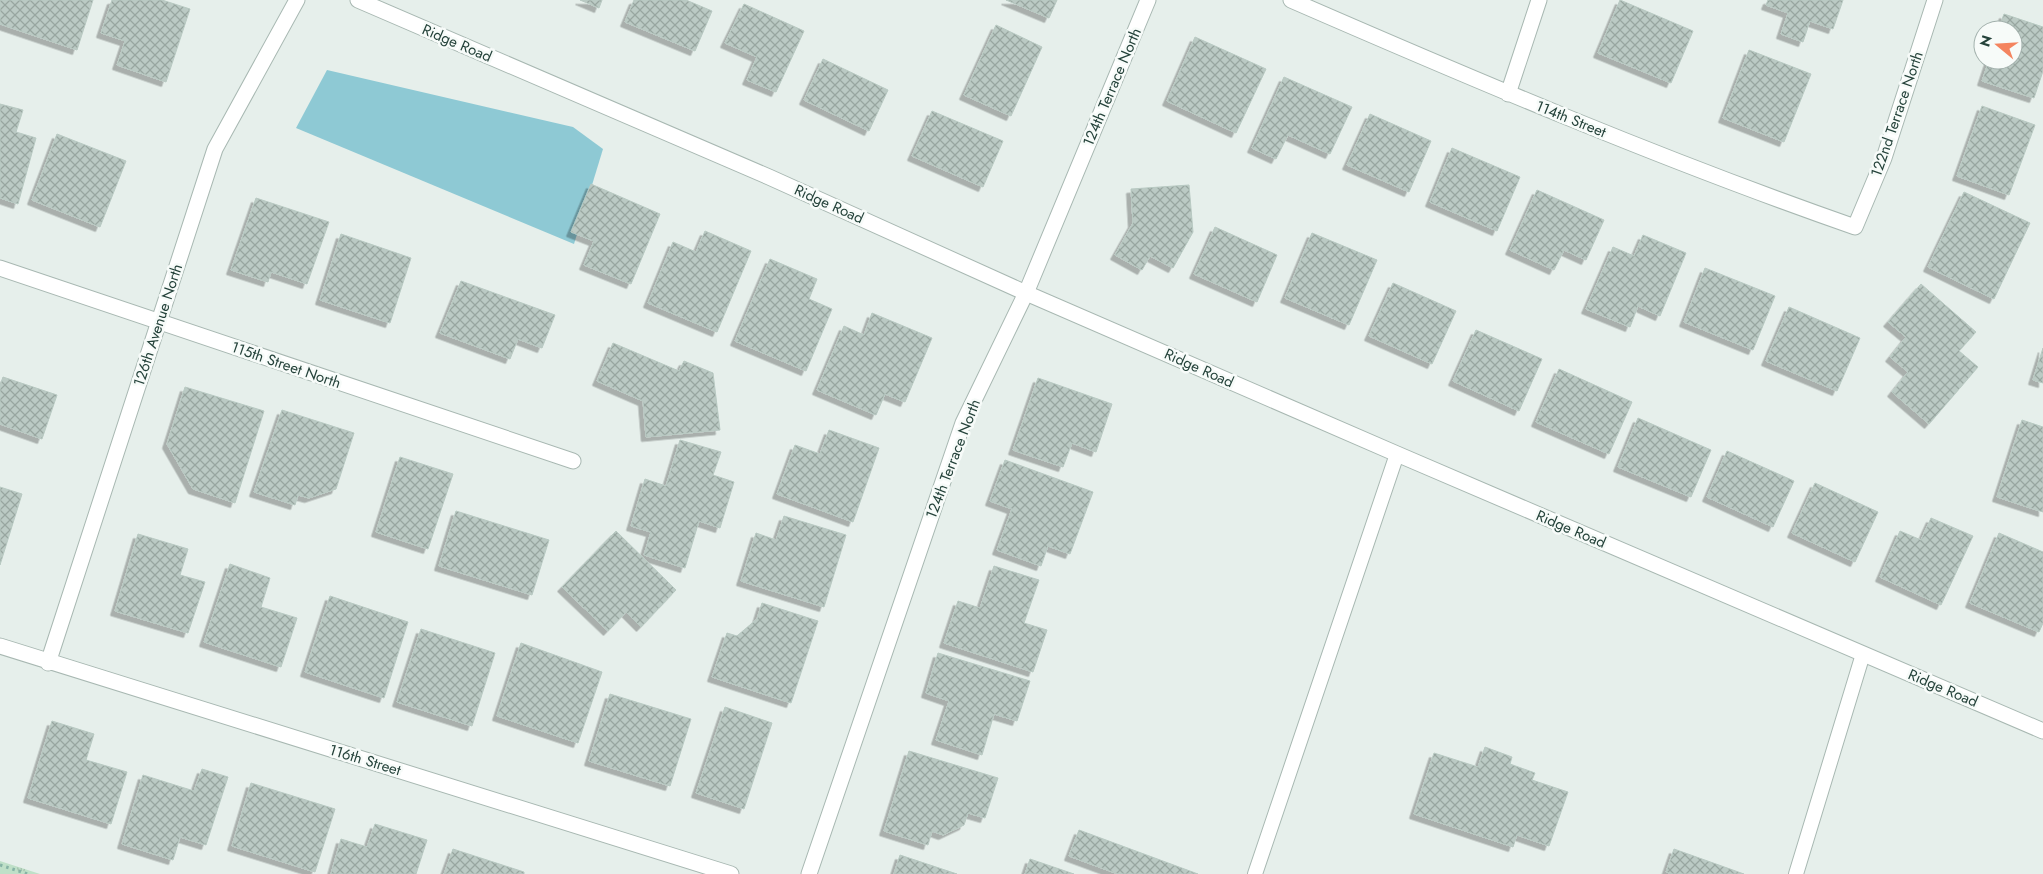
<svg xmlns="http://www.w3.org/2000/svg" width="2043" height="874" font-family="Jost,sans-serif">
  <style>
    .park { fill: url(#park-tufts) }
    .water { fill: #8ec9d4 }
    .building { fill: url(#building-cross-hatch); stroke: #b8c9c2; filter: url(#shadow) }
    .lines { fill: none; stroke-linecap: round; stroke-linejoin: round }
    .service-casing { stroke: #a8b8b2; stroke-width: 16 }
    .minor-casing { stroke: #a8b8b2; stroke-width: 17 }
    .tertiary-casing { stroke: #a8b8b2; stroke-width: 17 }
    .path { stroke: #86b3a5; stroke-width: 3; stroke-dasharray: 2.5 4; stroke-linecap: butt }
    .service { stroke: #fff; stroke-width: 14 }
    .minor { stroke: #fff; stroke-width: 15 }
    .tertiary { stroke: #fff; stroke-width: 15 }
    .labels { text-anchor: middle; stroke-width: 5; stroke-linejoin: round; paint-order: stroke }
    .street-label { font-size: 15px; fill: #24423a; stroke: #f7fbf9 }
  </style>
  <defs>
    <pattern id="park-tufts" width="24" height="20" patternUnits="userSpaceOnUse" patternTransform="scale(1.25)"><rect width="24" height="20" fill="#bfe0c8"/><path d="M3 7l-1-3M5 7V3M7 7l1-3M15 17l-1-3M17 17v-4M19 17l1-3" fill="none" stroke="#a4c1ad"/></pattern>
    <pattern id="building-cross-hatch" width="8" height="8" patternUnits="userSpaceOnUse" patternTransform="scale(1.25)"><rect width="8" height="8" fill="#bbcac4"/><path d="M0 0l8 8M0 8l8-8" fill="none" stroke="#98a6a0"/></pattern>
    <filter id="shadow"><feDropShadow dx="-4.5" dy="4.5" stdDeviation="0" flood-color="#0004"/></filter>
  </defs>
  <rect width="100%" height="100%" fill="#e6efeb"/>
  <path class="park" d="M0,861L40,874H0Z"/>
  <path class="water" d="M327,70L573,127L603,149L574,244L296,128Z"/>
  <path class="building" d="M0,0H93L77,50L0,24Z
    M112,0H162L190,9L166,82L117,65L125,41L101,33Z
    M580,0H602L599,8Z
    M634,0H686L712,11L695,51L625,22Z
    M1006,0H1057L1049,18Z
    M1620,0L1693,31L1671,83L1598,53Z
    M1768,0H1843L1833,29L1810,21L1803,42L1781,34L1788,13L1766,5Z
    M744,4L804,31L776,92L747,80L757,57L725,43Z
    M2004,14L2043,27V71L2034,98L1982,81L1989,60H2013V30H1998Z
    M996,25L1042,47L1011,116L964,95Z
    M1195,37L1266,69L1236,133L1167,101Z
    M1749,50L1811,74L1784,142L1723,118Z
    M823,59L888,90L869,131L804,100Z
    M1284,77L1352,107L1330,154L1288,135L1276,159L1252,148Z
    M0,104L23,110L16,132L36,138L18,204L0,198Z
    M1982,106L2035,125L2009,195L1957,176Z
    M932,111L1003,141L983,187L912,156Z
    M1370,114L1431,141L1409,192L1347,165Z
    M57,134L126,161L100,227L32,200Z
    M1452,148L1520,177L1497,231L1430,202Z
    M591,184L660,214L631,284L584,265L594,241L571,232Z
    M1189,185L1193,232L1173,268L1150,256L1142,270L1115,255L1133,223L1131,189Z
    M1537,190L1604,220L1586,260L1564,250L1554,270L1510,250Z
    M1964,192L2030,223L1994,299L1928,267Z
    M256,198L329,222L307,284L271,272L268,282L231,270Z
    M1215,227L1277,255L1257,302L1194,274Z
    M705,231L751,251L717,332L648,303L673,242L696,252Z
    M1312,233L1377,260L1349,325L1285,298Z
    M341,234L411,258L390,323L320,300Z
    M1643,235L1686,253L1660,316L1638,306L1630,327L1586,309L1613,247L1634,256Z
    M770,259L817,279L809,299L832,309L806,371L735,341Z
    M1705,268L1775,296L1753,350L1684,322Z
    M461,281L555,315L542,348L518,339L510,359L440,333Z
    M1393,283L1456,311L1432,364L1369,336Z
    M1921,284L1976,332L1959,351L1978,367L1929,424L1892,392L1908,372L1890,357L1906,337L1888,322Z
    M1789,307L1860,338L1837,391L1766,361Z
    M872,313L932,338L905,402L885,394L876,415L817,390L844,326L864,335Z
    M1476,330L1542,359L1519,411L1453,381Z
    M613,343L679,371L684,361L713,373L720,430L646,437L643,401L597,381Z
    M2043,348V383L2033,380Z
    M1559,369L1632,402L1609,454L1536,422Z
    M3,377L57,395L42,439L0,424V385Z
    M1038,378L1112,404L1096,452L1072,443L1063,467L1013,450Z
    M185,387L264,411L235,503L193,489L167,444Z
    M282,410L354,433L336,489L309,498L298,495L295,505L254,492Z
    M1638,418L1711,450L1691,497L1618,467Z
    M2022,420L2043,427V512L1997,497Z
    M829,430L879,448L853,522L777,494L795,445L820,454Z
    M680,440L721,452L713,475L734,482L720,528L699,521L685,568L644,555L651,532L631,526L645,479L666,486Z
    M1727,451L1794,481L1773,527L1707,497Z
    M400,457L453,474L428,549L376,532Z
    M1005,460L1093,492L1070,554L1048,546L1041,566L997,550L1012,509L990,501Z
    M1815,483L1878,512L1855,562L1792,533Z
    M0,487L22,494L0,565Z
    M456,511L549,540L532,595L439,566Z
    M784,516L846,535L824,607L741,581L756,533L776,540Z
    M1931,518L1973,536L1941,605L1880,577L1900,531L1921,540Z
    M616,531L676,590L641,627L626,612L608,631L562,587Z
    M1999,533L2043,552V623L2039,632L1970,603Z
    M138,534L188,549L180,575L205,582L188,633L115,611Z
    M230,564L270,578L261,607L297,618L281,667L204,642Z
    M994,566L1039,580L1024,623L1047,630L1033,672L944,643L958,601L980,608Z
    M330,596L408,622L384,698L305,672Z
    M762,603L818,621L791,703L712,677L727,633L737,636L757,619Z
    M421,629L495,653L472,726L397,702Z
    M521,643L602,672L578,743L497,716Z
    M938,653L1030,681L1017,721L994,714L982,755L936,740L949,701L926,693Z
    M610,694L691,719L670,786L589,761Z
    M725,707L772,723L744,809L696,793Z
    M52,721L94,734L86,760L127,772L111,824L28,798Z
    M1485,747L1512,757L1510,764L1535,773L1532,780L1568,792L1549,846L1517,835L1513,847L1414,814L1434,753L1478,767Z
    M909,751L998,778L985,818L968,813L964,825L943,835L932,831L928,845L884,831Z
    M202,769L228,777L206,845L180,837L173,860L122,844L143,775L194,791Z
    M251,783L335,809L315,872L232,846Z
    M375,824L427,840L416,874H331L341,839L367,847Z
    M1079,830L1198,874H1118L1069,856Z
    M453,849L524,872V874H444Z
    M1674,849L1744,874H1672L1666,872Z
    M900,855L957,874H894Z
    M1030,859L1074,874H1025Z"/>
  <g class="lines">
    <defs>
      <path id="service" d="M1255,874L1397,454
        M1796,874L1863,654"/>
      <path id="minor" d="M1291,0C1477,81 1663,160 1855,227L1884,158L1935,0
        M1508,94L1539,0
        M0,268L573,461
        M0,646L731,874
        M48,663L215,149L297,0
        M809,874L963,423L1026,293L1148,0"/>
      <path id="tertiary" d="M358,0L769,177L1026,293L1397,454L2043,731"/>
    </defs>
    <use href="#service" class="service-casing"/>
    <use href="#minor" class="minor-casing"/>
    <use href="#tertiary" class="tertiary-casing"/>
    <path class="path" d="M0,865L28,874"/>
    <use href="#service" class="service"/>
    <use href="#minor" class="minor"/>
    <use href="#tertiary" class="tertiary"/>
  </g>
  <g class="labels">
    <g class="street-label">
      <text transform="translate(457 43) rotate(23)" y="5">Ridge Road</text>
      <text transform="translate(1112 87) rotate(-67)" y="5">124th Terrace North</text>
      <text transform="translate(1897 114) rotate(-71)" y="5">122nd Terrace North</text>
      <text transform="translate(1571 119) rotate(22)" y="5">114th Street</text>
      <text transform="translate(829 204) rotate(24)" y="5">Ridge Road</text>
      <text transform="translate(158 325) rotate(-72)" y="5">126th Avenue North</text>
      <text transform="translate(286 365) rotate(19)" y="5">115th Street North</text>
      <text transform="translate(1199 368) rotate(24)" y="5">Ridge Road</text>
      <text transform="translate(953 459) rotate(-69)" y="5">124th Terrace North</text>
      <text transform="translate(1571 529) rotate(23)" y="5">Ridge Road</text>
      <text transform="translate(1943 688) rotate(23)" y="5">Ridge Road</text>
      <text transform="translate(365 760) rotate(17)" y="5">116th Street</text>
    </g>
  </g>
  <g transform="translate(1998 45) rotate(288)"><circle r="24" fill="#f7fbf9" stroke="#a3b1ad"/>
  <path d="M0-4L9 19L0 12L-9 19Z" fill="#f4845f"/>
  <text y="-8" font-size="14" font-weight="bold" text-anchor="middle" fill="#24423a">N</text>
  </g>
</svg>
